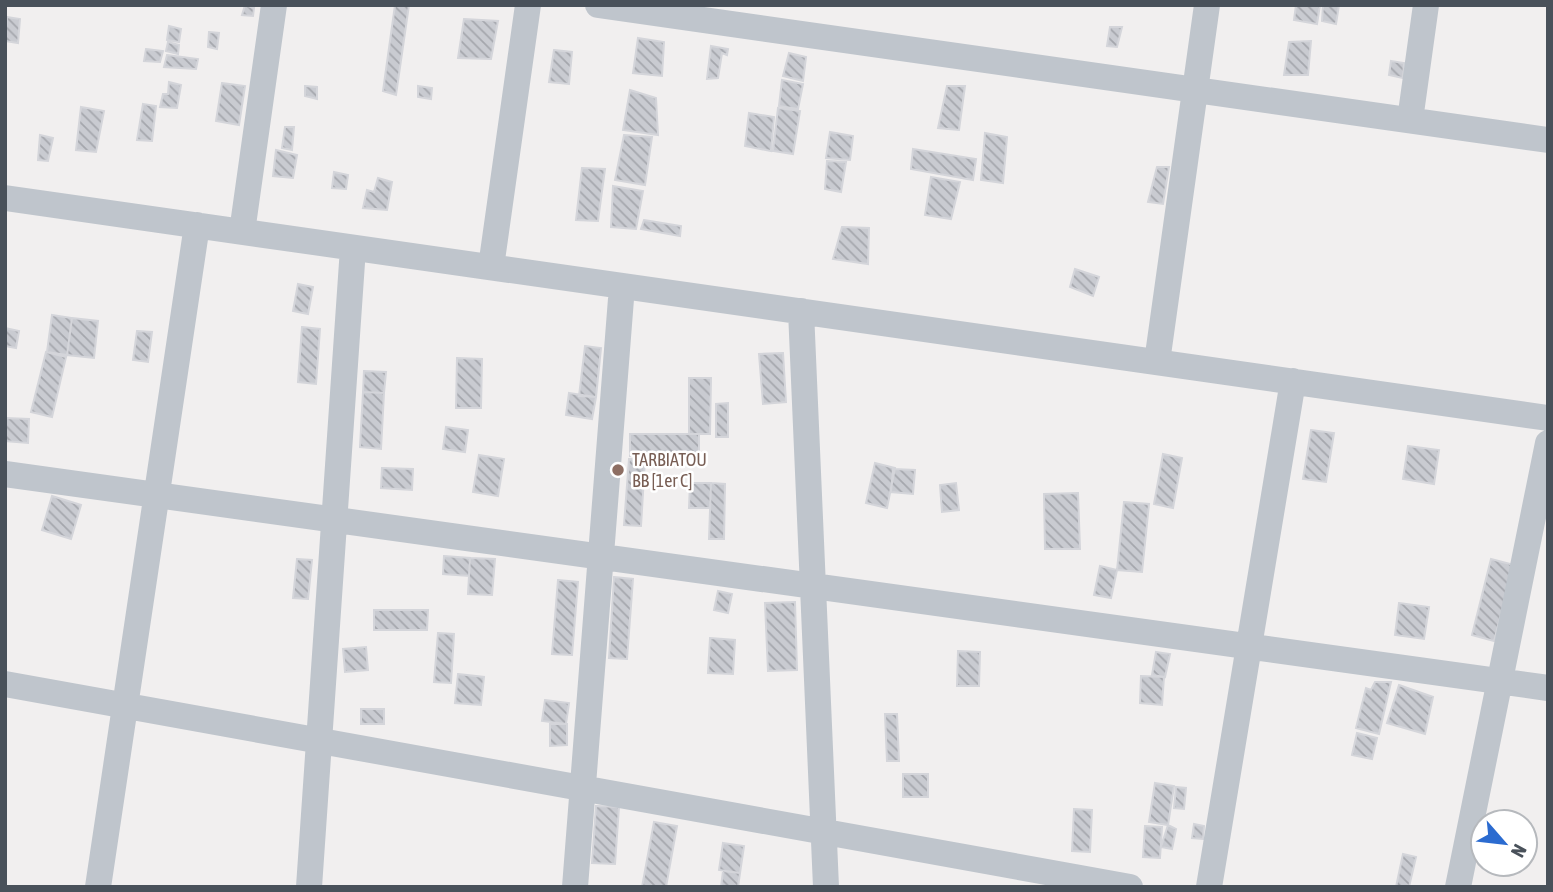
<svg xmlns="http://www.w3.org/2000/svg" width="1553" height="892" font-family="'Asap Condensed',sans-serif">
  <style>
    .building { fill: url(#building-back-hatch); stroke: #d4d5da; stroke-width: 2 }
    .lines { fill: none; stroke-linecap: round; stroke-linejoin: round }
    .minor { stroke: #bfc5cc; stroke-width: 26 }
    .education-dot { fill: #8d6e63; stroke: #fff; stroke-width: 2.5 }
    .labels { text-anchor: middle; stroke-width: 5; stroke-linejoin: round; paint-order: stroke }
    .education-label { font-size: 18px; fill: #785e54; stroke: #fff; text-anchor: start }
  </style>
  <defs>
    <pattern id="building-back-hatch" width="6" height="6" patternUnits="userSpaceOnUse" patternTransform="scale(1.75)"><rect width="6" height="6" fill="#c9cbd1"/><path d="M-1 5l2 2M0 0l6 6M5-1l2 2" fill="none" stroke="#a5a7ad"/></pattern>
  </defs>
  <rect width="100%" height="100%" fill="#f1efef"/>
  <path class="building" d="M245,5L254,8L253,16L242,15Z
    M395,5H409L396,95L383,91Z
    M1296,5H1320L1317,24L1294,20Z
    M1323,5H1339L1336,24L1322,21Z
    M7,17L20,19L18,43L5,41Z
    M464,19L498,21L491,59L458,58Z
    M169,26L181,29L179,42L167,40Z
    M1110,27H1122L1117,47L1107,46Z
    M209,32L219,33L217,49L208,47Z
    M638,38L664,42L662,76L633,73Z
    M1311,41L1308,75H1284L1289,42Z
    M168,42L179,45L178,54L166,51Z
    M711,46L728,49L727,55L722,53L718,78L707,79Z
    M146,49L163,51L160,62L144,61Z
    M554,50L572,52L569,84L549,82Z
    M789,53L806,57L803,81L783,76Z
    M167,55L198,59L196,69L164,67Z
    M1391,61L1404,63L1403,78L1389,75Z
    M782,80L803,84L798,109L779,106Z
    M169,82L181,85L177,108L160,107L163,94H168Z
    M222,83L245,86L239,125L216,121Z
    M305,86L317,87V99L305,96Z
    M418,86L432,88L431,99L418,97Z
    M947,86H965L959,130L938,128Z
    M630,90L656,98L658,135L623,130Z
    M143,104L156,106L152,141L137,140Z
    M81,107L104,111L96,152L76,150Z
    M778,108L800,111L793,154L773,151Z
    M749,113L774,117L771,151L745,146Z
    M285,127H294L292,150L282,148Z
    M830,132L853,136L850,160L826,158Z
    M985,133L1007,137L1003,183L981,180Z
    M40,135L53,138L48,161L38,160Z
    M624,135L652,137L645,185L615,180Z
    M913,149L976,159L973,180L911,169Z
    M276,150L297,155L293,178L273,176Z
    M827,161L846,162L841,192L825,189Z
    M1157,167H1169L1163,204L1148,202Z
    M582,168L605,169L598,221L576,220Z
    M334,172L348,175L346,189L332,188Z
    M931,177L960,182L951,219L925,215Z
    M378,178L392,182L387,210L363,208L367,190L374,192Z
    M613,186L643,191L636,229L611,227Z
    M644,220L681,226L680,236L641,229Z
    M842,227L869,228L868,264L833,259Z
    M1075,269L1099,277L1093,296L1070,287Z
    M298,284L313,287L308,314L293,311Z
    M52,315L72,318L67,355L47,352Z
    M72,318L98,321L94,358L67,355Z
    M302,327L320,329L316,384L298,382Z
    M5,328L19,331L16,348L5,346Z
    M137,331L152,332L148,362L133,360Z
    M585,346L601,348L596,397L579,396Z
    M46,352L66,357L52,417L31,412Z
    M783,353L786,402L763,404L759,354Z
    M457,358L482,359L481,408H456Z
    M364,371L386,372L384,393L363,392Z
    M689,378H711L710,434H689Z
    M363,392L384,393L381,449L360,447Z
    M569,393L596,397L592,419L566,415Z
    M728,403V437H716V404Z
    M5,418L29,419L28,443L5,441Z
    M446,427L468,430L465,452L443,449Z
    M1311,430L1334,433L1326,482L1303,479Z
    M630,434H699V457L630,456Z
    M1408,446L1439,450L1434,484L1403,479Z
    M1163,454L1182,458L1173,508L1154,504Z
    M479,455L504,459L498,496L473,492Z
    M629,459L645,460L641,526L624,525Z
    M875,463L895,468L887,508L866,503Z
    M382,468L413,469L412,490L381,488Z
    M893,469L915,470L913,494L891,492Z
    M690,483H711L710,508H689Z
    M711,483L725,484L724,539H709Z
    M956,483L959,510L942,512L940,485Z
    M1078,493L1080,549H1045L1044,494Z
    M52,496L81,505L71,539L42,530Z
    M1124,502L1149,504L1142,572L1117,570Z
    M444,556L470,558L469,576L443,574Z
    M470,558L495,559L492,595L468,594Z
    M297,559L312,560L308,599L293,598Z
    M1491,559L1514,565L1494,641L1472,635Z
    M1100,566L1117,570L1111,598L1094,595Z
    M614,577L633,579L627,659L609,658Z
    M558,580L578,582L572,655L552,654Z
    M718,591L732,594L728,613L714,610Z
    M795,602L797,670L768,671L765,603Z
    M1399,603L1429,607L1424,639L1395,635Z
    M374,610H428L427,630H374Z
    M438,633L454,634L451,683L434,682Z
    M710,638L735,640L733,674L708,673Z
    M366,647L368,670L345,672L343,649Z
    M958,651L980,652L979,686H957Z
    M1156,652L1170,654L1165,677L1152,675Z
    M458,674L484,677L481,705L455,703Z
    M1141,676L1164,677L1162,705L1140,703Z
    M1375,682H1391L1379,734L1356,728L1366,688L1371,690Z
    M1399,685L1433,697L1425,734L1387,723Z
    M545,700L569,703L566,724L542,721Z
    M361,709H384V724H361Z
    M885,714H897L899,761H887Z
    M550,724H567V745L550,746Z
    M1357,733L1377,738L1372,759L1352,755Z
    M903,774H928V797H903Z
    M1155,783L1174,786L1168,825L1149,822Z
    M1176,787L1186,788L1184,809L1174,808Z
    M596,806L619,807L615,864L592,863Z
    M1074,809L1092,810L1090,852L1072,851Z
    M654,822L677,826L666,887H642Z
    M1194,824L1204,826L1203,839L1192,838Z
    M1168,825L1176,829L1172,849L1161,847Z
    M1145,826L1162,827L1160,858L1143,857Z
    M723,843L744,846L740,873L719,870Z
    M1403,854L1416,857L1409,887H1396Z
    M723,871L740,873L738,887H721Z"/>
  <g class="lines">
    <path class="minor" d="M598,5L1548,140
      M1410,120L1426,5
      M5,198L1548,418
      M242,232L274,5
      M491,267L528,5
      M801,311L826,887
      M1157,362L1207,5
      M5,474L1548,688
      M5,684L1130,887
      M98,887L197,225
      M309,887L353,248
      M575,887L622,286
      M1209,887L1293,381
      M1458,887L1548,443"/>
  </g>
  <circle class="education-dot" cx="618" cy="470" r="7"/>
  <g class="labels">
    <g class="education-label">
      <text x="632" y="466">TARBIATOU<tspan x="632" dy="21">BB [1er C]</tspan></text>
    </g>
  </g>
  <rect width="1553" height="892" fill="none" stroke="#49515a" stroke-width="14"/>
  <g transform="translate(1504 843) rotate(118)"><circle r="33" fill="#ffffff" stroke="#b6b9bd" stroke-width="2"/>
  <path d="M0-5L12 26L0 18L-12 26Z" fill="#2b6bd0"/>
  <text y="-10" font-size="19" font-weight="bold" text-anchor="middle" fill="#49515a">N</text>
  </g>
</svg>
